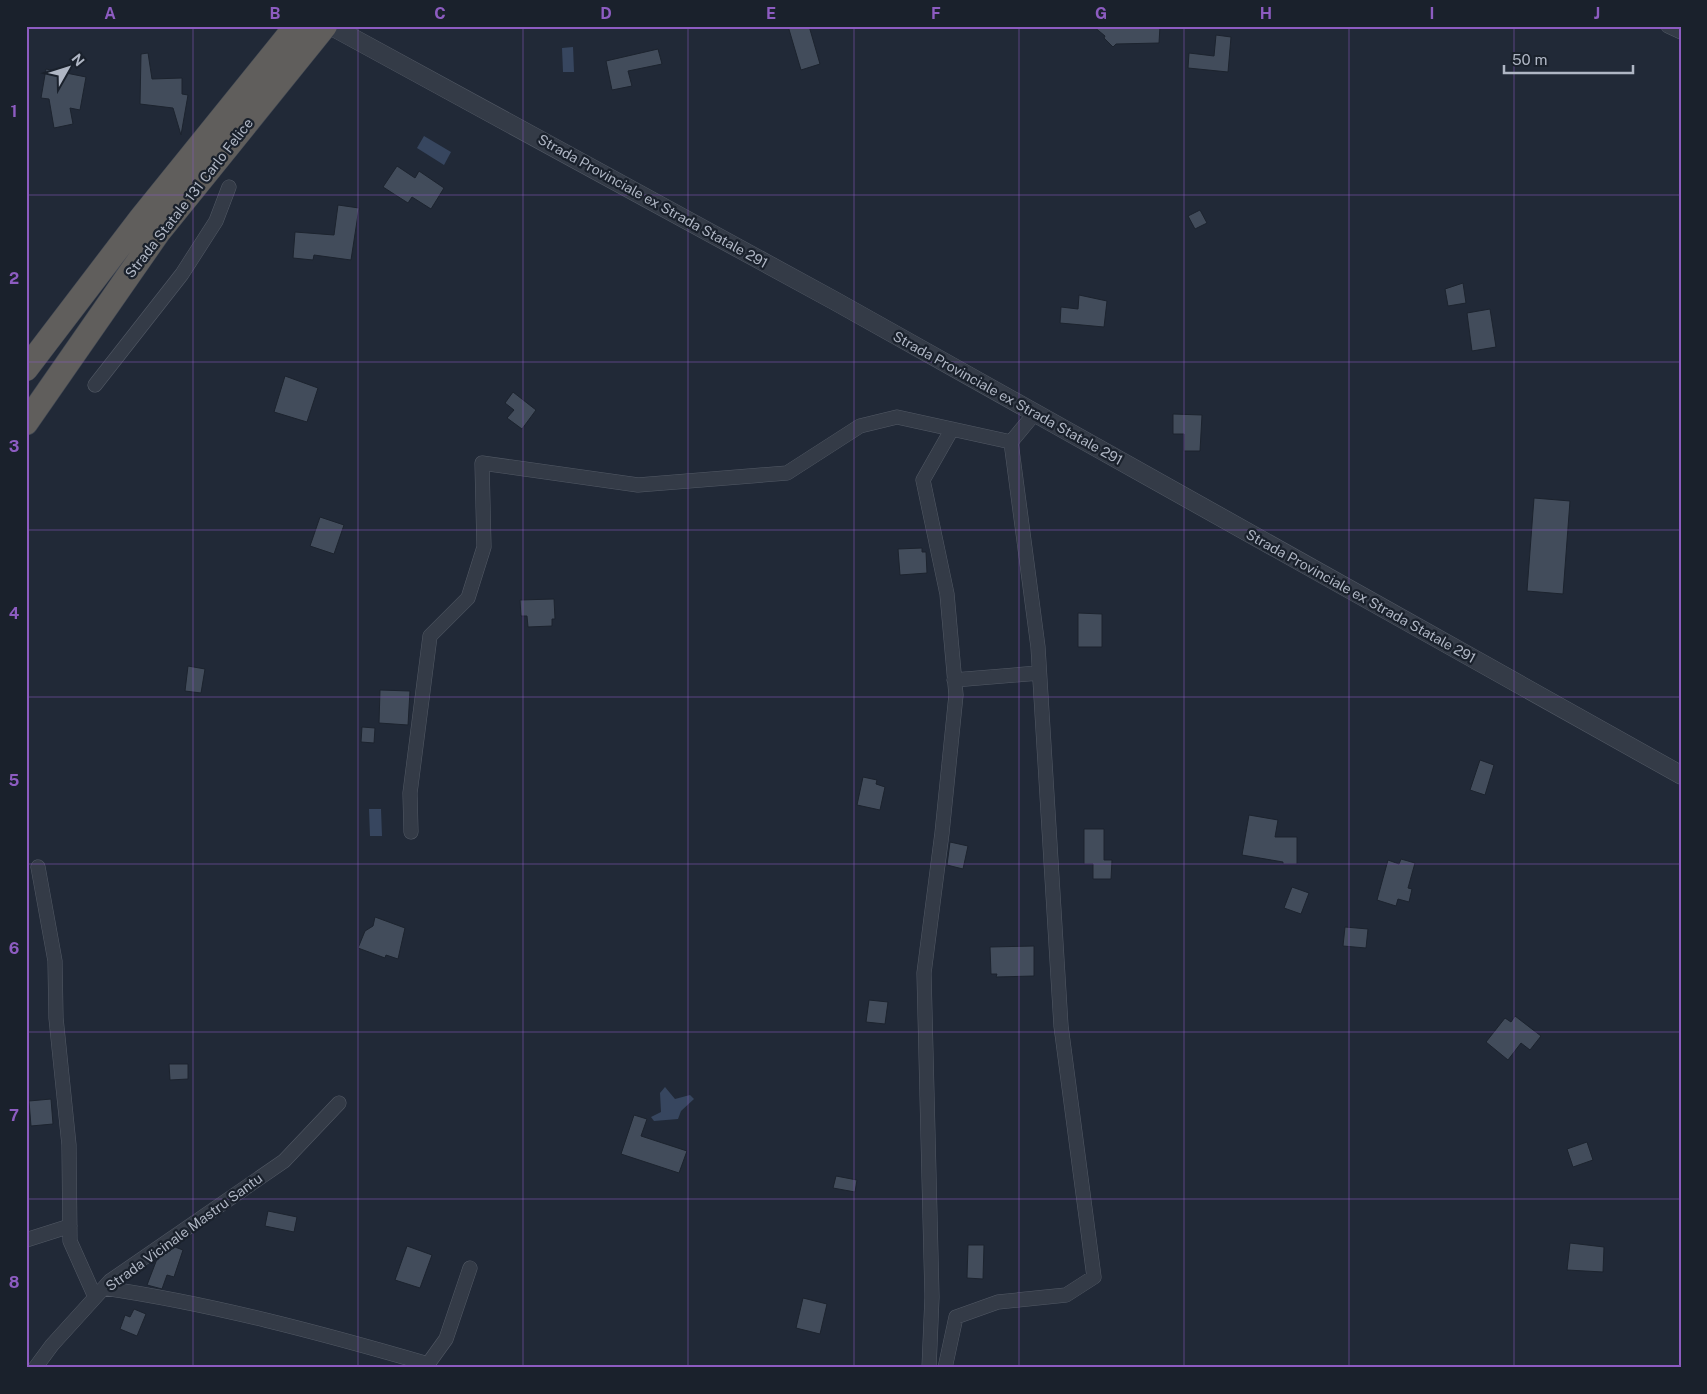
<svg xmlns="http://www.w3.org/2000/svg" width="1707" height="1394" font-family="'Public Sans',sans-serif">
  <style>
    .water { fill: #37465f }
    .building { fill: #424c5b; stroke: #1c232e }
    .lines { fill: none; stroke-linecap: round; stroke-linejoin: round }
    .minor-casing { stroke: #525965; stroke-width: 15 }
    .tertiary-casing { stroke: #525965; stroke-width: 19 }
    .trunk-casing { stroke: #3f4652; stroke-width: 25 }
    .minor { stroke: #343b47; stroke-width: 14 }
    .tertiary { stroke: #343b47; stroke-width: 18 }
    .trunk { stroke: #605e5c; stroke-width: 24 }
    .grid { fill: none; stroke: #8d5cc1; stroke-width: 1; stroke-opacity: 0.55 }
    .labels { text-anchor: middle; stroke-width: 4.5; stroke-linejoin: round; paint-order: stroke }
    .street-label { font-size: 14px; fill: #afb6c4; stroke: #1a212c }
    .neatline { fill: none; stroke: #8d5cc1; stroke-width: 2 }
    .grid-label { font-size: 16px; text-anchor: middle; font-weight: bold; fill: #8d5cc1 }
  </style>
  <rect width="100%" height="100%" fill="#212937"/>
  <path class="water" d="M573,47L574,72H563L562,48Z
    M424,136L451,152L444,165L417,148Z
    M369,809H381L382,836H370Z
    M665,1087L675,1099L690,1095L694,1099L681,1111L678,1119L654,1121L651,1117L661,1112L660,1093Z"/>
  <path class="building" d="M788,26H809L820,64L801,70Z
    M1093,26H1160L1159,43L1116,44L1113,47L1104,38L1105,36Z
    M1216,35L1231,37L1228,72L1188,68L1189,53L1214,56Z
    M658,49L662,64L628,71L632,86L612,90L606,61Z
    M148,53L152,79L182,78V94L188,95L181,135L173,108L140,104L141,54Z
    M46,69L86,77L80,110L70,108L73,124L54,128L49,99L41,98Z
    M397,166L415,178L419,171L444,188L431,209L412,197L408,203L383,187Z
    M338,205L359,208L351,260L314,255L313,260L293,258L295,232L334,235Z
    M1200,210L1207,223L1195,229L1188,216Z
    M1463,283L1466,303L1448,306L1445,289Z
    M1079,295L1107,301L1104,327L1060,323L1061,307L1078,309Z
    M1490,309L1496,347L1472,351L1467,313Z
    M285,376L318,388L307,422L274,412Z
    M513,392L536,410L522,429L507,418L514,410L505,403Z
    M1173,414L1202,415L1200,451H1184V434H1173Z
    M1534,498L1570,501L1563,594L1527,591Z
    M320,517L344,525L334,554L310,546Z
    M922,548V552H926L927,573L900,575L898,549Z
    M554,599L555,619H552V626L528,627L527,616H521L520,600Z
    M1078,613L1102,614V647H1078Z
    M188,666L205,669L201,693L185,691Z
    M380,690L410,691L408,725L379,723Z
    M362,727L375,728L374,743L361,742Z
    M1480,760L1494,765L1485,795L1470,790Z
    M863,777L877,780L876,784L885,787L880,810L857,805Z
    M1249,815L1278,820L1275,837H1297V864H1283V862L1242,855Z
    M1084,829H1104V860H1112L1111,879H1093V864H1084Z
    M950,842L968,846L963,869L947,865Z
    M1401,859L1415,863L1408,888L1412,889L1409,902L1398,899L1396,906L1377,900L1388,860L1399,864Z
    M1292,887L1309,893L1301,914L1284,908Z
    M375,917L405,928L398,959L386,955L385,958L358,948L365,931L373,926Z
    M1345,927L1368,929L1366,948L1343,946Z
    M1034,946V976L996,977L997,974H991L990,947Z
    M869,1000L888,1002L885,1024L866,1022Z
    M1515,1016L1541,1036L1530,1050L1521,1043L1508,1060L1486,1042L1505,1018L1511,1022Z
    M169,1064H188V1079L170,1080Z
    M51,1099L53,1124L31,1126L29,1101Z
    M634,1115L647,1119L641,1136L687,1151L679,1173L621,1154Z
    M1587,1142L1593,1160L1573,1167L1567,1149Z
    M836,1176L857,1180L855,1192L833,1188Z
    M268,1211L297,1217L294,1232L265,1226Z
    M1570,1243L1604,1247L1603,1272L1567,1270Z
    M968,1245H984L983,1279L967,1278Z
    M407,1246L432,1255L420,1288L395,1280Z
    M175,1247L183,1250L174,1277L167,1275L162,1289L147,1285L157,1259Z
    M803,1298L827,1304L820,1334L796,1328Z
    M134,1309L146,1314L137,1336L120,1329L125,1315L130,1317Z"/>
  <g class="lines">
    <defs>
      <path id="minor" d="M1668,26L1681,32
        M95,385L182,274L216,221L229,187
        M954,680L1039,673
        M411,832L410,793L430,636L468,598L484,547L482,463L638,485L787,473L860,426L897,417L1011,442L1035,413
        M38,867L55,961L56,1018L69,1145L70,1241L95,1297
        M26,1240L70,1226
        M104,1288C213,1304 321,1333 428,1364L446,1339L470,1268
        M35,1368L52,1345L110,1281L284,1161L339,1103
        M929,1368L932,1297L924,973L942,833L956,695L947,594L923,480L952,429
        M945,1368L956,1317L998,1302L1066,1295L1094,1277L1061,1026L1038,647L1011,442"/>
      <path id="tertiary" d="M331,26L835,301L1681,775"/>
      <path id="trunk" d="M26,369L141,218L296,26
        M26,423L158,233L325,26"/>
    </defs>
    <use href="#minor" class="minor-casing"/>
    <use href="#tertiary" class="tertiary-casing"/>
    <use href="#trunk" class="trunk-casing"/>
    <use href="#minor" class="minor"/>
    <use href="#tertiary" class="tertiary"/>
    <use href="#trunk" class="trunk"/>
  </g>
  <path class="grid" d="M193,26V1368M358,26V1368M523,26V1368M688,26V1368M854,26V1368M1019,26V1368M1184,26V1368M1349,26V1368M1514,26V1368M26,195H1681M26,362H1681M26,530H1681M26,697H1681M26,864H1681M26,1032H1681M26,1199H1681"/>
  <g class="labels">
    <g class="street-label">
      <text transform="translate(189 198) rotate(-52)" y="5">Strada Statale 131 Carlo Felice</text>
      <text transform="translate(653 201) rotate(29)" y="5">Strada Provinciale ex Strada Statale 291</text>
      <text transform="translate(1008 398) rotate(29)" y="5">Strada Provinciale ex Strada Statale 291</text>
      <text transform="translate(1361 596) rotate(29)" y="5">Strada Provinciale ex Strada Statale 291</text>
      <text transform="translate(184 1232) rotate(-36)" y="5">Strada Vicinale Mastru Santu</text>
    </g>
  </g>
  <rect width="1707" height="1394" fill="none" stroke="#1a212c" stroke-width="55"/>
  <g transform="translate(68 68) rotate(51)" stroke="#1a212c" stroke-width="4" paint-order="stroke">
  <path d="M0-4L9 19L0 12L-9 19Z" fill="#afb6c4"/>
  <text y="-8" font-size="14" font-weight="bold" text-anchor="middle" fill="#afb6c4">N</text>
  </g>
  <path d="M1504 65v8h129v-8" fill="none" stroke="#afb6c4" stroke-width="2.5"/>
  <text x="1512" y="65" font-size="15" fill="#afb6c4" stroke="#1a212c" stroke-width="4" paint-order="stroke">50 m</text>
  <rect x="28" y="28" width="1652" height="1338" class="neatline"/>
  <g class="grid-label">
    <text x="110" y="19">A</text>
    <text x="275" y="19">B</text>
    <text x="440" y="19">C</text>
    <text x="606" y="19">D</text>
    <text x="771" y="19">E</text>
    <text x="936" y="19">F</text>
    <text x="1101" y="19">G</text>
    <text x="1266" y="19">H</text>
    <text x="1432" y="19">I</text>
    <text x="1597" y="19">J</text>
    <text x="14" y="117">1</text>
    <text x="14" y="284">2</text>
    <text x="14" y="452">3</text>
    <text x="14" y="619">4</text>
    <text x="14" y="786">5</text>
    <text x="14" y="954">6</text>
    <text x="14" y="1121">7</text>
    <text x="14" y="1288">8</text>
  </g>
</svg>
